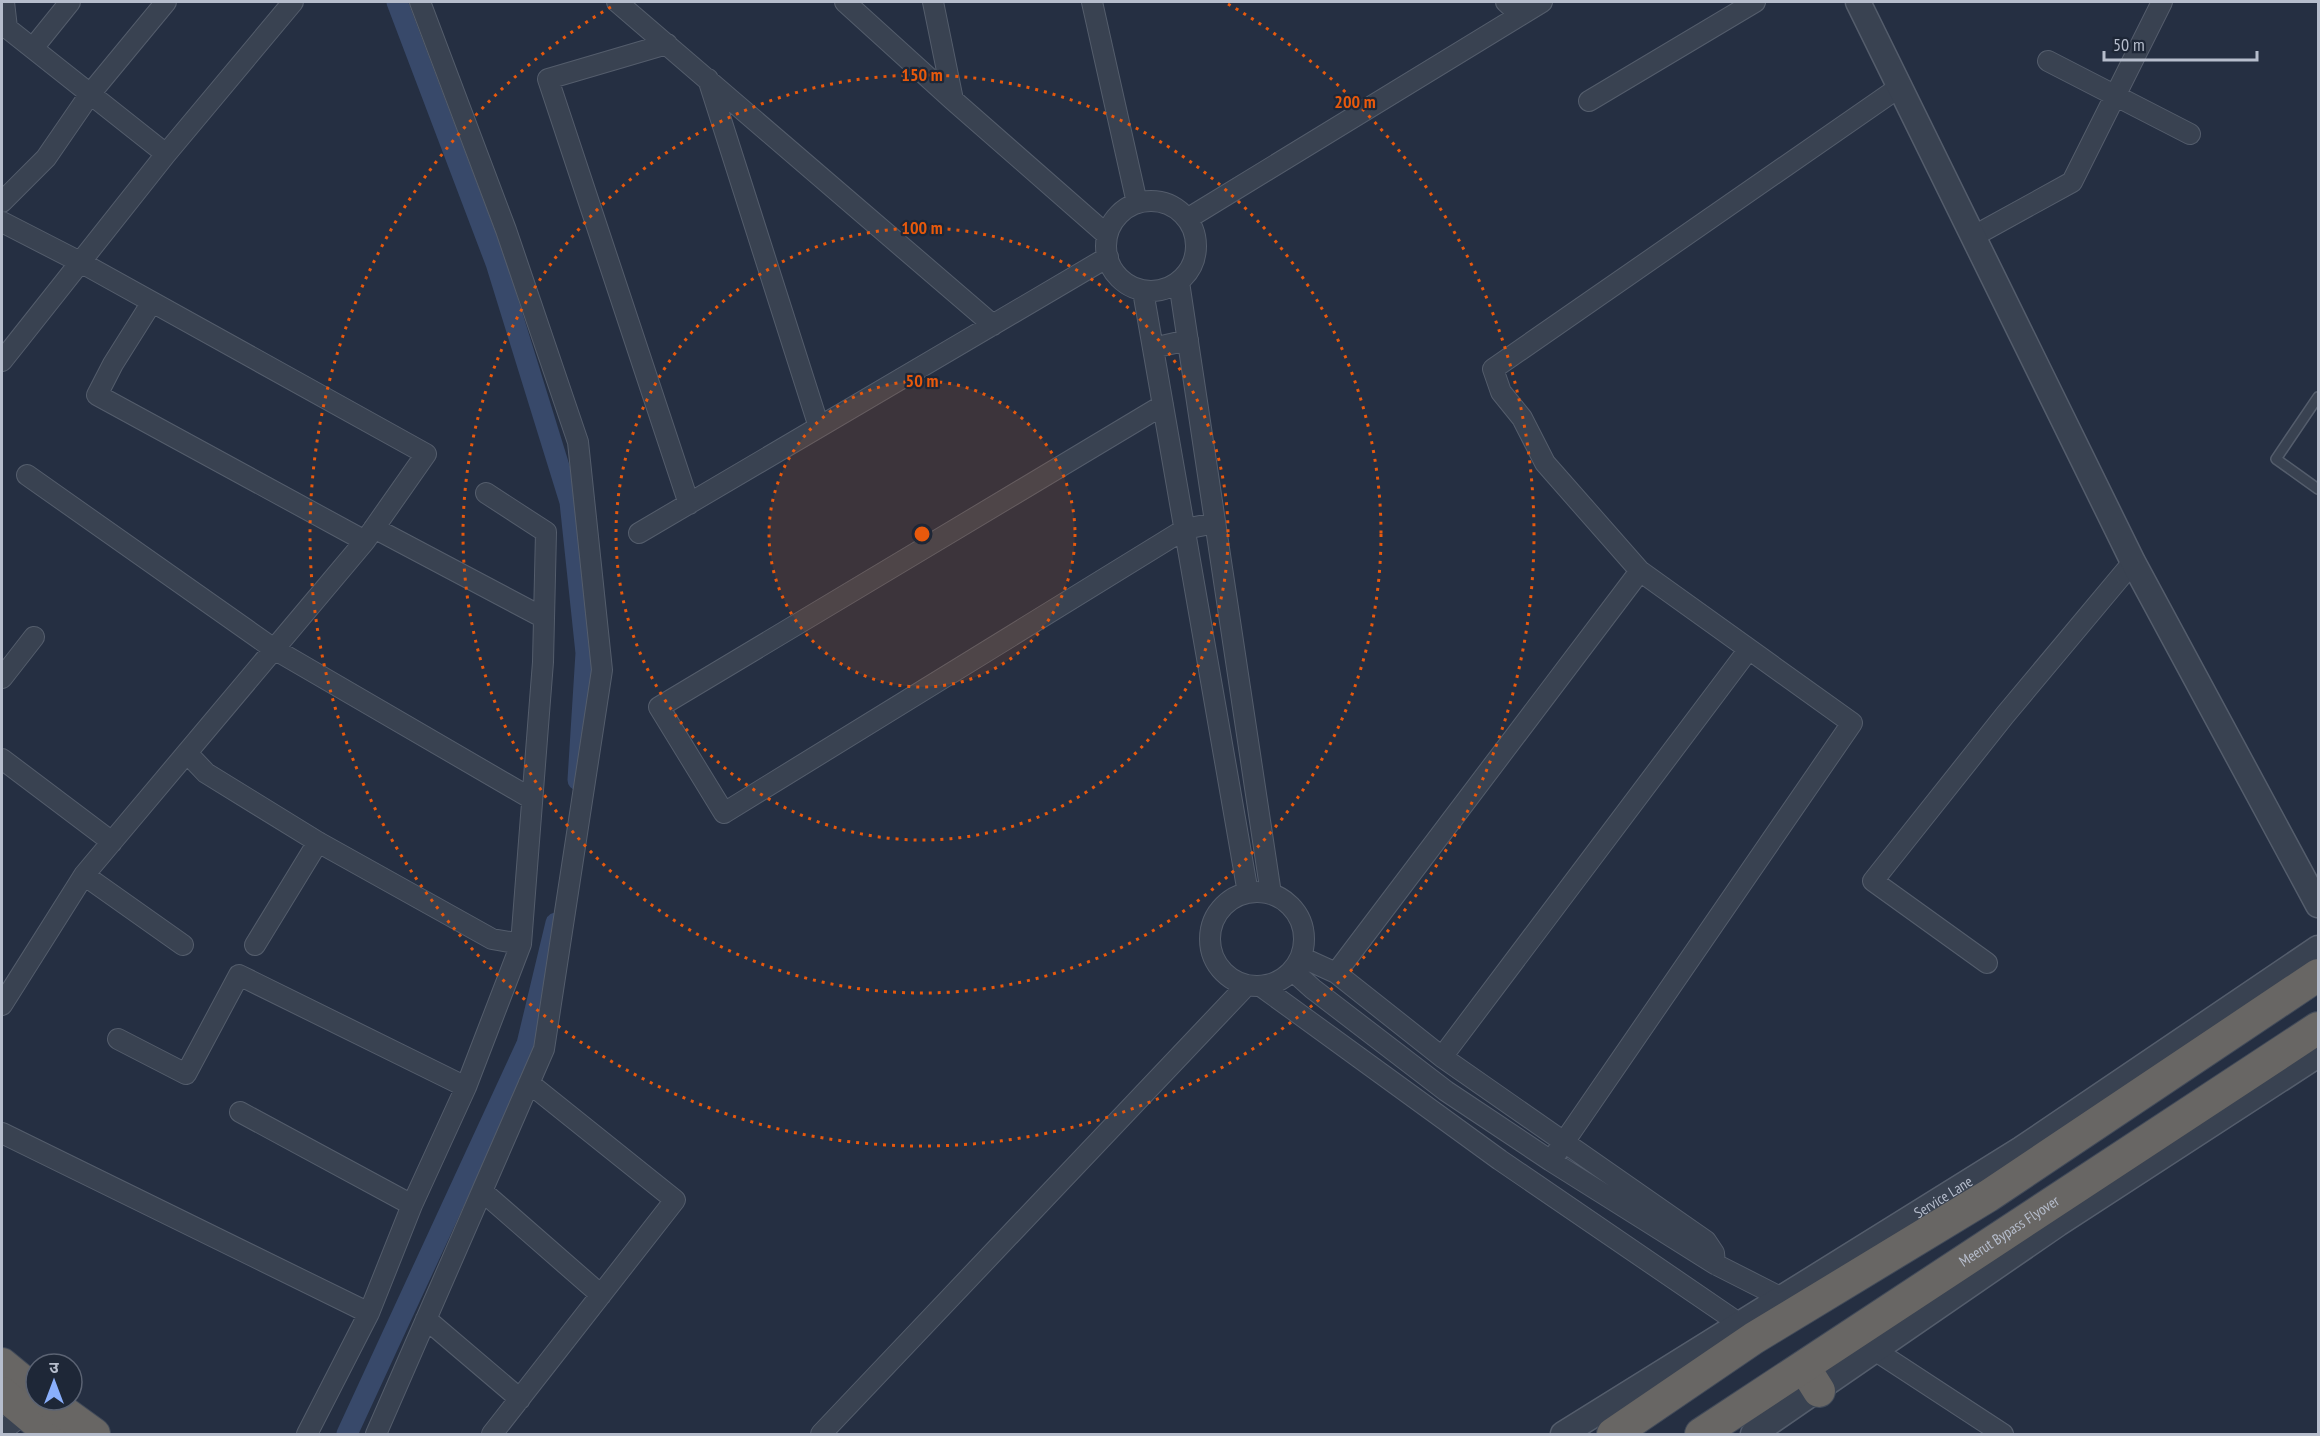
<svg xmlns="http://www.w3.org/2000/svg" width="2320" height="1436" font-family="'PT Sans Narrow','Noto Sans Devanagari',sans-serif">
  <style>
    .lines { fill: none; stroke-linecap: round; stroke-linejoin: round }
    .canal { stroke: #38496a; stroke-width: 21 }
    .service-casing { stroke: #545d6c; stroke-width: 12 }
    .minor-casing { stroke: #545d6c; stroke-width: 22 }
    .tertiary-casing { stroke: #545d6c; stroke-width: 27 }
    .trunk-casing { stroke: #414a59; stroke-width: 34 }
    .service { stroke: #394251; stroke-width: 9 }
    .minor { stroke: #394251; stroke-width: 20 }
    .tertiary { stroke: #394251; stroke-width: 24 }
    .trunk { stroke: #686664; stroke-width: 32 }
    .ring { fill: none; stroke: #e8590c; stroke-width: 3; stroke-dasharray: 3 6 }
    .labels { text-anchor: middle; stroke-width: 4.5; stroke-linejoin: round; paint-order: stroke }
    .street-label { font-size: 15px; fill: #b6bdcc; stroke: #1e2737 }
    .centre { fill: #e8590c; stroke: #1e2737; stroke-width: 3 }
    .ring-label { font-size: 18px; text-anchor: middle; font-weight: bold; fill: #e8590c; stroke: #1e2737; stroke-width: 4.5; stroke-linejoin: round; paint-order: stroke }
  </style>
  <rect width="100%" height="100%" fill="#252f42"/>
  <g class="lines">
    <path class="canal" d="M397,2L496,263L570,502L586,653L578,780
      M347,1434L527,1044L556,923"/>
    <defs>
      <path id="service" d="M2318,397L2276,459L2318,489"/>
      <path id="minor" d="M4,2L7,28
        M617,2L993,325
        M845,2L953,100L1107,235
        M933,2L953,100
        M1092,2L1137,203
        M1506,2L1520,15
        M2,28H7L166,154
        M667,44L548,79L689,504
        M33,48L70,2
        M2048,61L2190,134
        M708,79L819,427
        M1589,101L1755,2
        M1106 246a45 45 0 1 1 90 0a45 45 0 1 1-90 0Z
        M2,202L46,158L90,94L166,2
        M1187,219L1542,2
        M2,222L80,262L426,454L365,541L97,395L113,364L152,302
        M1974,236L2072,182L2162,2
        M1179,282L1271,894
        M1143,291L1248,893
        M1153,348L1188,340
        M2,361L166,154L293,2
        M1163,405L659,707L724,813L1185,529L1215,523
        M27,475L274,649L532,799
        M374,528L544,618
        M639,533L1108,257
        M2,678L34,637
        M187,753L206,773L318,842L492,939L521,944
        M2,759L112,842
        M84,875L183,945
        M1210 939a47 47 0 1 1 94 0a47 47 0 1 1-94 0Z
        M255,945L318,842
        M1301,957L1336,973L1442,1057L1706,1241L1714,1253L1715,1264
        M1987,963L1873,881L2005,715L2133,562
        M1293,971L1313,989L1446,1091L1551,1161L1715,1264L1782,1298L1788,1306
        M1336,973L1640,571
        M1262,987L1500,1160L1740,1324L1749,1332
        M2,1005L84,875L365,541
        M118,1039L186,1074L239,975L466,1087
        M1442,1057L1749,649
        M240,1112L412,1205
        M2,1133L369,1313
        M1551,1161L1852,723L1640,571L1545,463L1522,418L1501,392L1493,369L1901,86
        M482,1191L601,1295
        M426,1319L520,1399
        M1876,1351L2003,1434
        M2,1431L25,1413L32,1406
        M307,1434L369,1313L412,1205L466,1087L521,944L543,662L546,532L486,493
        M376,1434L544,1049L602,670L578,442L506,230L420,2
        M492,1434L675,1200L529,1083
        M821,1434L1246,986"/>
      <g id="tertiary">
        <path d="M1858,2L2133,562L2318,905"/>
        <path id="s1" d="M1563,1434L2021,1149L2318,948"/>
        <path d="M1753,1434L2058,1224L2318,1055"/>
      </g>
      <g id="trunk">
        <path d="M2,1364L36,1392"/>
        <path d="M1804,1367L1819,1391"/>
        <path d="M2,1393L51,1434"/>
        <path d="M47,1400L94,1434"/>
        <path d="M1613,1434L1754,1338L1988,1196L2318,975"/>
        <path id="s2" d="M1701,1434L2318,1028"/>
      </g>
    </defs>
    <use href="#service" class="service-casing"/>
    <use href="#minor" class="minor-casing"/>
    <use href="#tertiary" class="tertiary-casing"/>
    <use href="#trunk" class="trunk-casing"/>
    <use href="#service" class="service"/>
    <use href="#minor" class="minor"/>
    <use href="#tertiary" class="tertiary"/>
    <use href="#trunk" class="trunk"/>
  </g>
  <circle cx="922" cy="534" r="153" fill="#e8590c" fill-opacity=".12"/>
  <g class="ring">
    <circle cx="922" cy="534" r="153"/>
    <circle cx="922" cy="534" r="306"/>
    <circle cx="922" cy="534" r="459"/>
    <path d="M1228 4A612 612 0 1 1 616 4"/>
  </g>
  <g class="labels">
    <g class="street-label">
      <text dy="5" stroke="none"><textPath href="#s1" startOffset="448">Service Lane</textPath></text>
      <text dy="5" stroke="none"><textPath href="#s2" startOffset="369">Meerut Bypass Flyover</textPath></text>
    </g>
  </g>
  <circle cx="922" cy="534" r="9" class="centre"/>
  <g class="ring-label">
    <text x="922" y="81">150 m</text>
    <text x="1355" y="108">200 m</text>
    <text x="922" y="234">100 m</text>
    <text x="922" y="387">50 m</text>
  </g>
  <rect width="2320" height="1436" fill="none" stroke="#b6bdcc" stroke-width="6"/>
  <g transform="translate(54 1382)"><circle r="28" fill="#1e2737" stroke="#5b6373" stroke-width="1.5"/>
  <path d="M0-4.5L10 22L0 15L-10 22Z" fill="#8aaffc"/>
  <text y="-9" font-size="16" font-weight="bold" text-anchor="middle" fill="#b6bdcc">उ</text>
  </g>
  <path d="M2104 51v9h153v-9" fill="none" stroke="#b6bdcc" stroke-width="3"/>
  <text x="2113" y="51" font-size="18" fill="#b6bdcc" stroke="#1e2737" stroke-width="4.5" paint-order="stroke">50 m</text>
</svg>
